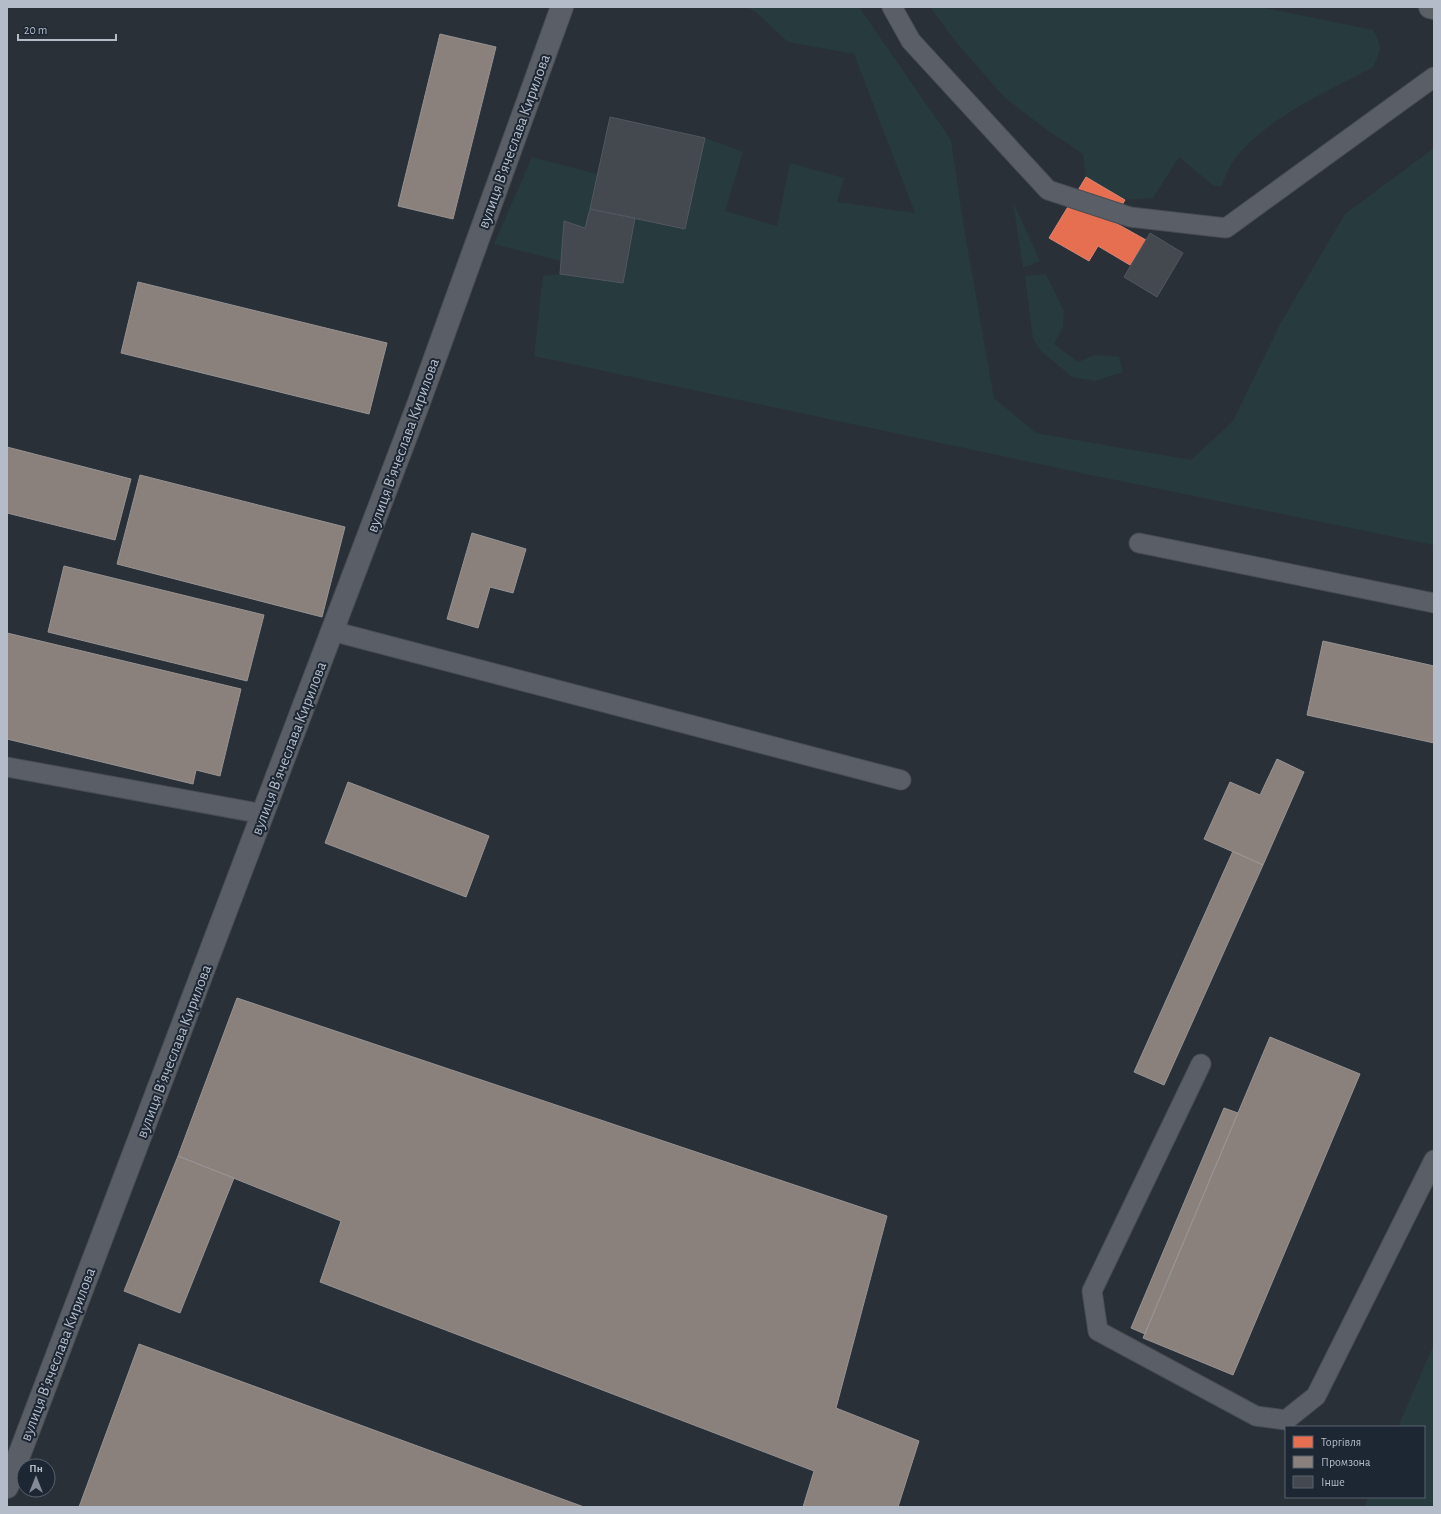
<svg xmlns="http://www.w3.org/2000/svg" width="1441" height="1514" font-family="'Alegreya Sans',sans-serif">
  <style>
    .green { fill: #273a3e }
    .shops { fill: #e76f51; stroke: #d88675 }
    .industry { fill: #8a817c; stroke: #979393 }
    .building { fill: #444950; stroke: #52575f }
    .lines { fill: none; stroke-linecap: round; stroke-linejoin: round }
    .lane-casing { stroke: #484c53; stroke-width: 21 }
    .street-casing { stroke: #484c53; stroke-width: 24 }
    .primary-casing { stroke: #484c55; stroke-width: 24 }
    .lane { stroke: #5a5e66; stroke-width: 19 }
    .street { stroke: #5a5e66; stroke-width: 22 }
    .primary { stroke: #5c6168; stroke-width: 22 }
    .labels { text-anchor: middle; stroke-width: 4; stroke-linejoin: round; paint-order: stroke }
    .street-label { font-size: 16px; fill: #b4bcc9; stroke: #1d2633 }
  </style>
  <rect width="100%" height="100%" fill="#2a3038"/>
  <path class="green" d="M744,7H859L951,140L964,228L994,398L1036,433L1191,460L1233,421L1280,324L1345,214L1434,148V545L1086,474L534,356L543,276L560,274L561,261L494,244L532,157L597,174L610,117L705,138L743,152L725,211L777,226L790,163L844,178L837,202L915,213L854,54L788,42L756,12Z
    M930,7H1260L1373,30C1383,47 1381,49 1373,67C1327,92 1271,115 1237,156C1230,164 1226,176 1221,186H1214L1179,157L1153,198L1125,200L1086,177L1083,154L1047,130L1004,97L956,42Z
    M1013,202L1040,261L1023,268Z
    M1046,274L1064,311L1063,326L1054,344L1078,362L1095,355L1119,357L1123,372L1095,381L1072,377L1041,351L1033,339L1025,276Z
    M1434,1344V1507H1364L1368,1497H1424V1427H1398Z"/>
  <path class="shops" d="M1086,177L1125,200L1112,221L1146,240L1130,265L1098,246L1089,261L1049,238Z"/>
  <path class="industry" d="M440,34L496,47L453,219L398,206Z
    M138,282L387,343L369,414L121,353Z
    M7,447L131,479L115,540L7,513Z
    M140,475L345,527L322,617L117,564Z
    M472,533L526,549L513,593L490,587L478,628L447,619Z
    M64,566L264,615L247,681L48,632Z
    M7,633L241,689L220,776L196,770L193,784L7,739Z
    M1323,641L1434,666V743L1307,715Z
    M1277,759L1304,772L1263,865L1204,839L1230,782L1260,795Z
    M348,782L489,836L466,897L325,843Z
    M1233,851L1263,865L1164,1085L1134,1072Z
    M237,998L887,1216L836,1408L919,1441L898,1507H803L814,1471L320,1282L341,1221L178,1156Z
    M1270,1037L1360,1074L1233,1375L1143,1338Z
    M1224,1108L1238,1113L1145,1334L1131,1328Z
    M178,1156L234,1178L180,1313L124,1291Z
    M139,1344L584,1507H79Z"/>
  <path class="building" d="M610,117L705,138L685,229L590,209Z
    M590,209L635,218L623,283L560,274L564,221L585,228Z
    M1150,233L1183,253L1157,297L1124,277Z"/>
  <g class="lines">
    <defs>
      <path id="lane" d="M892,7L911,41L1048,190L1130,217L1226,228L1434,77
        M1139,543L1434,603
        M332,631L901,780
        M7,767L263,814
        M1201,1064L1092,1291L1098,1331L1256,1416L1286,1420L1316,1396L1434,1160"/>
      <path id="street" d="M7,1487L418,405L562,7"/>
      <path id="primary" d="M1430,7L1434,8"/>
    </defs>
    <use href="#lane" class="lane-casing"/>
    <use href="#street" class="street-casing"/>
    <use href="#primary" class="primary-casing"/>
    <use href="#lane" class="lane"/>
    <use href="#street" class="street"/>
    <use href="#primary" class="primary"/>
  </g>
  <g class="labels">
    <g class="street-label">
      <text transform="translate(513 141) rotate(-70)" y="6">вулиця Вʼячеслава Кирилова</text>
      <text transform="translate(402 445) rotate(-70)" y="6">вулиця Вʼячеслава Кирилова</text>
      <text transform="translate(288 748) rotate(-69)" y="6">вулиця Вʼячеслава Кирилова</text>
      <text transform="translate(173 1051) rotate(-69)" y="6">вулиця Вʼячеслава Кирилова</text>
      <text transform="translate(57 1354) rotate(-69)" y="6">вулиця Вʼячеслава Кирилова</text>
    </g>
  </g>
  <rect width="1441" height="1514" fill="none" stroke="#b4bcc9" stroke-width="16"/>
  <rect x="1285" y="1426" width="140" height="72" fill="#1d2633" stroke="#59626f"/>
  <rect x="1293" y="1436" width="20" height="12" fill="#e76f51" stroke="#59626f"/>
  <text x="1321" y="1446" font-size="12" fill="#b4bcc9">Торгівля</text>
  <rect x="1293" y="1456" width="20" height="12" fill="#8a817c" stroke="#59626f"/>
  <text x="1321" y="1466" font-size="12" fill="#b4bcc9">Промзона</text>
  <rect x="1293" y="1476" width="20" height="12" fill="#444950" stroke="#59626f"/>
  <text x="1321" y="1486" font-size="12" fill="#b4bcc9">Інше</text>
  <g transform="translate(36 1478)"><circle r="19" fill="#1d2633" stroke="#59626f"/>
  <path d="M0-3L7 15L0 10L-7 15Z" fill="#848b96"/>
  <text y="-6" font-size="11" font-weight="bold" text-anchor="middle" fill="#b4bcc9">Пн</text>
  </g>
  <path d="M18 34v6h98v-6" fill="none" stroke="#b4bcc9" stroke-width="2"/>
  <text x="24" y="34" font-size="12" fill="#b4bcc9" stroke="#1d2633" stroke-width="3" paint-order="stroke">20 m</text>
</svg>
